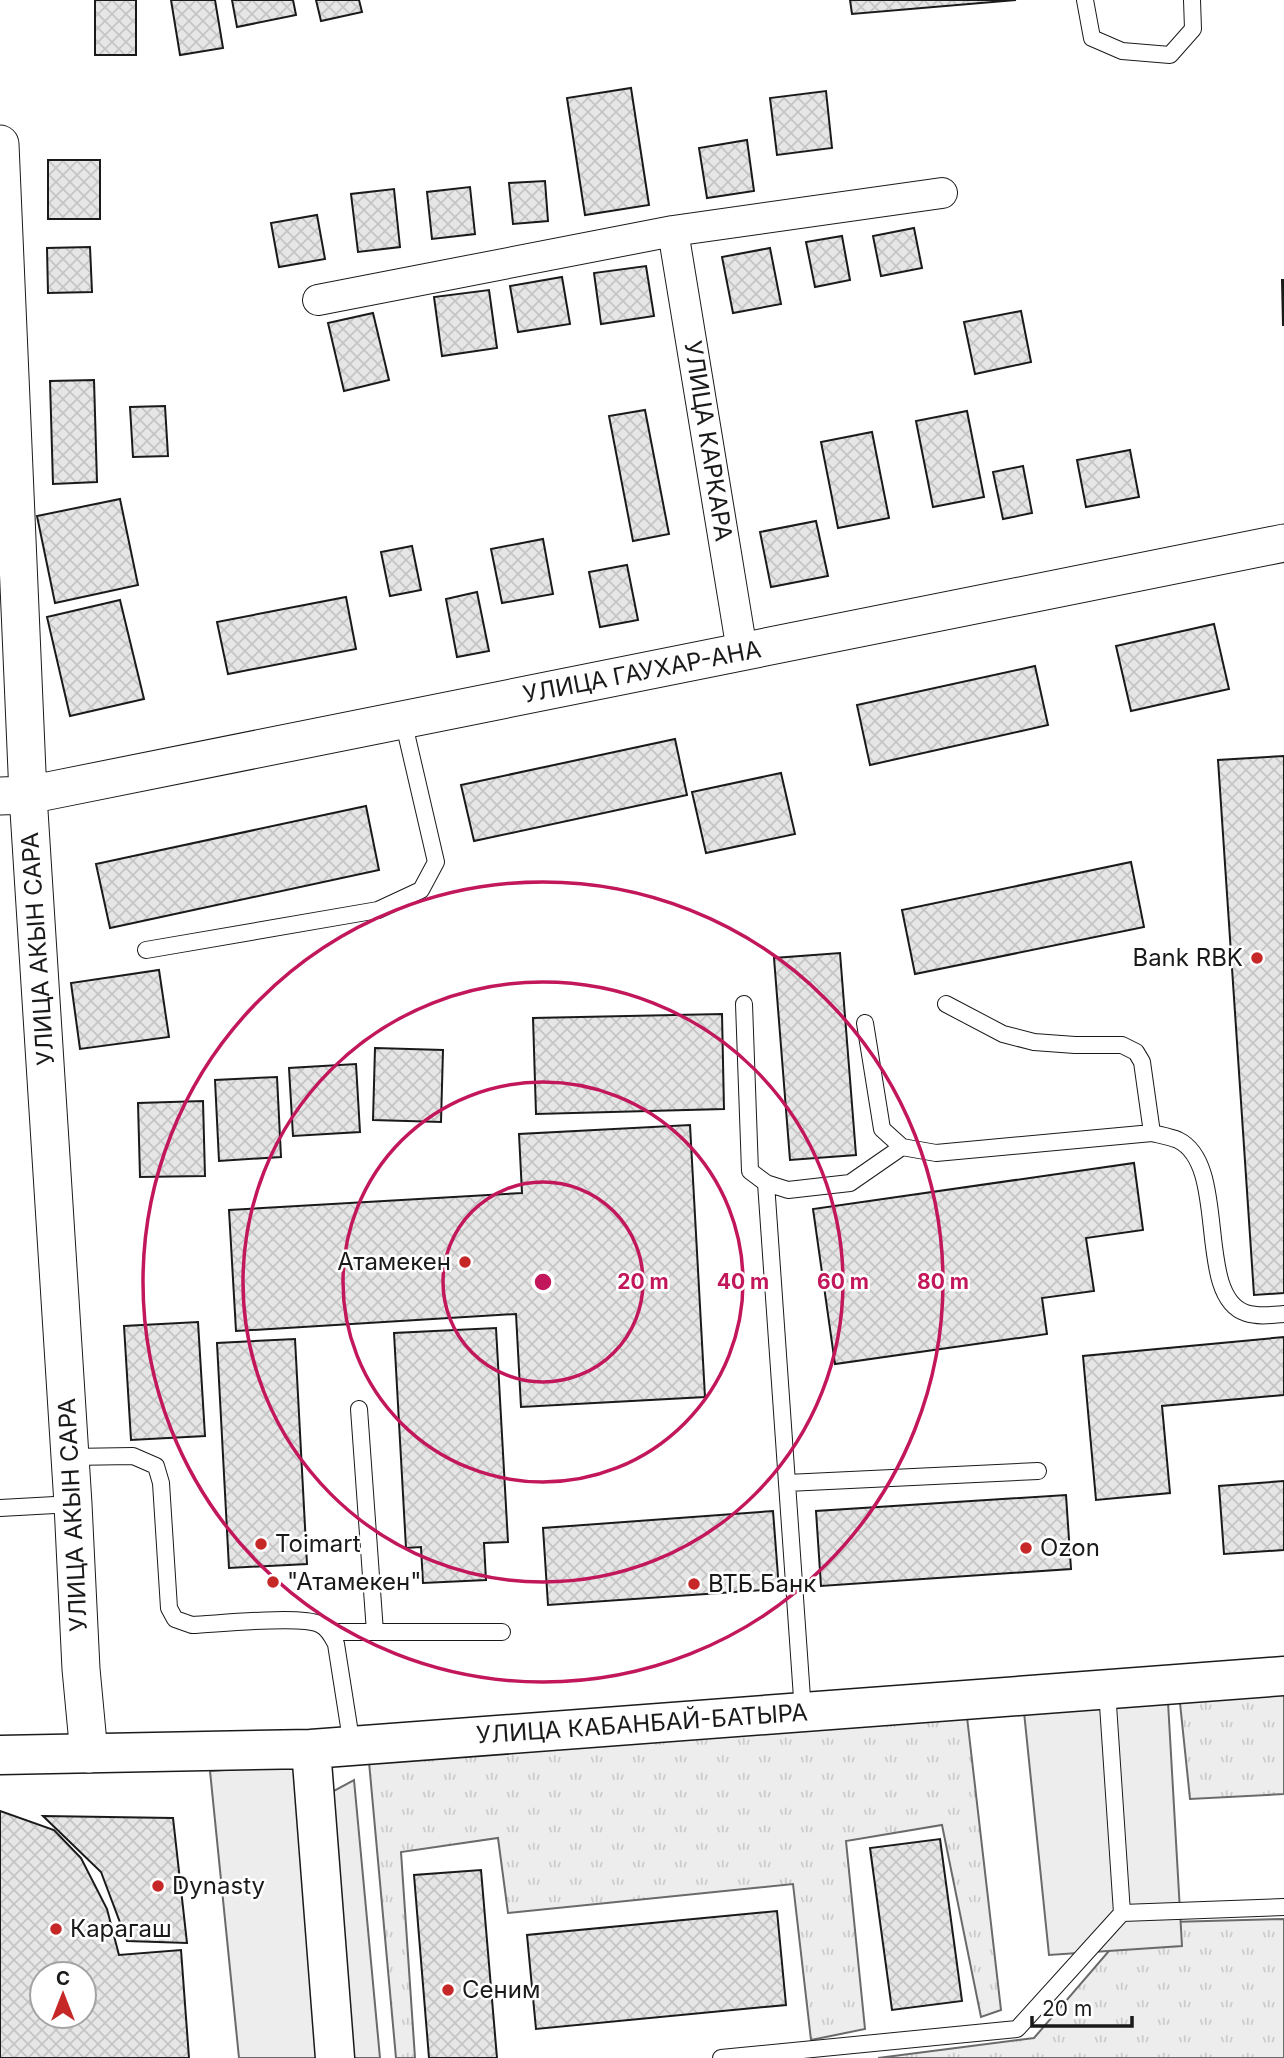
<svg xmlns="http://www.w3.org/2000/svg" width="1284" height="2058" font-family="Inter,sans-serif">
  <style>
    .grass { fill: url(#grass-tufts); stroke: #6a6a6a; stroke-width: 2 }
    .built { fill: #ededed; stroke: #6a6a6a; stroke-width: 2 }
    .building { fill: url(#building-cross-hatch); stroke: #1a1a1a; stroke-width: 2; fill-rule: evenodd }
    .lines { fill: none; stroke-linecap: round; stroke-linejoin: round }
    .service-casing { stroke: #1a1a1a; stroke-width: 18 }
    .minor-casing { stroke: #1a1a1a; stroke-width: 32 }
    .tertiary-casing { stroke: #1a1a1a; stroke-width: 39 }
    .secondary-casing { stroke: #1a1a1a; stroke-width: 41 }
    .service { stroke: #fff; stroke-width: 16 }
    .minor { stroke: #fff; stroke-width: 30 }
    .tertiary { stroke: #fff; stroke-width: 37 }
    .secondary { stroke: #fff; stroke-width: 38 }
    .ring { fill: none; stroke: #c2185b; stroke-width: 3.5 }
    .poi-dot { fill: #c62828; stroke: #fff; stroke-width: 2.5 }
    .labels { text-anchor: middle; stroke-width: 5; stroke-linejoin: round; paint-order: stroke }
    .street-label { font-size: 24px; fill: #1a1a1a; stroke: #fff }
    .poi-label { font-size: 24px; fill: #1a1a1a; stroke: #fff; text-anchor: start }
    .centre { fill: #c2185b; stroke: #fff; stroke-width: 3.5 }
    .ring-label { font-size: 21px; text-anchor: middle; font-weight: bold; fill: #c2185b; stroke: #fff; stroke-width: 5; stroke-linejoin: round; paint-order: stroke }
  </style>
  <defs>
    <pattern id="grass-tufts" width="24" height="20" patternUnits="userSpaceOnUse" patternTransform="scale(1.75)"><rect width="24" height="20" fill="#ededed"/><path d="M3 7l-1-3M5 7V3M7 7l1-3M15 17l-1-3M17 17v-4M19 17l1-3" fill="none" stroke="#cbcbcb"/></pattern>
    <pattern id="building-cross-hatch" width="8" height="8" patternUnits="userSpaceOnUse" patternTransform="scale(1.75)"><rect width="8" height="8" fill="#e6e6e6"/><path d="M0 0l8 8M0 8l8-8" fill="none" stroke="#c5c5c5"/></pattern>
  </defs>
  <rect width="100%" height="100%" fill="#fff"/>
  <path class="grass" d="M1284,1694V1794L1190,1799L1180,1703Z
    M967,1717L1001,2010L981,2017L942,1825L846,1841L865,2029L811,2040L793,1884L508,1913L498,1838L401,1852L415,2058H396L369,1762Z
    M1284,1919V2058H878L1034,2038L1133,1923Z"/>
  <path class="built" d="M1168,1702L1182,1946L1049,1955L1024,1712Z
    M297,1765L320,2058H239L210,1771Z
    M354,1780L380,2058H353L328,1794Z"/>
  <path class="building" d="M95,0H136V55H95Z
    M171,0H215L223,48L180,55Z
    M232,0H293L296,15L237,27Z
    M316,0H359L362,12L321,21Z
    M850,0H1016L852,14Z
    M631,88L649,205L585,215L567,98Z
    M826,91L832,148L777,155L770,98Z
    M747,140L754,191L707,198L699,148Z
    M48,160H100V219H48Z
    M545,181L548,221L513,224L509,183Z
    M470,187L475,234L432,239L427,192Z
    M394,189L400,247L358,252L351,194Z
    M317,215L325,259L279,267L271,223Z
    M914,228L922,268L881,276L873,236Z
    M842,236L850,280L815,287L806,242Z
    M90,247L92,292L48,293L47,248Z
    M770,248L781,304L733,313L722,257Z
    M646,266L654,316L601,324L594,273Z
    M562,277L570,324L518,332L510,286Z
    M1282,280H1284V325H1283Z
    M489,290L497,348L442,356L434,297Z
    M1021,311L1031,362L975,374L964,322Z
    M373,313L389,380L344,391L328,323Z
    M94,380L97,482L53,484L50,381Z
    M165,406L168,456L133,457L130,407Z
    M645,410L669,534L633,541L609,416Z
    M967,411L984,497L933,507L916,421Z
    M872,432L889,518L838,528L821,442Z
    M1130,450L1139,497L1086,507L1077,460Z
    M1023,466L1032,513L1003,519L993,472Z
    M120,499L138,585L55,603L37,516Z
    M816,521L828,576L771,587L760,532Z
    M543,539L553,594L502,603L491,549Z
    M412,546L421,590L390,596L381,552Z
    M627,565L638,620L600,627L589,572Z
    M477,592L489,651L457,657L446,599Z
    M346,597L356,649L228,674L217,622Z
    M120,600L144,699L70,716L47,617Z
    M1214,624L1229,689L1131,711L1116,646Z
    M1035,666L1048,725L870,765L857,705Z
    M675,739L687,795L474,841L461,785Z
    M1284,756V1293L1254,1295L1218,760Z
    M781,773L795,834L706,853L692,792Z
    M366,806L379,870L110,928L96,864Z
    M1131,862L1144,927L915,974L902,910Z
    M840,953L856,1155L790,1160L774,958Z
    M159,970L169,1037L80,1049L71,983Z
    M722,1014L724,1109L536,1114L533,1018Z
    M375,1048L443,1050L441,1122L373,1120Z
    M356,1064L360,1132L293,1136L289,1068Z
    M277,1077L281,1157L219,1161L215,1080Z
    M203,1101L205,1176L140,1177L138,1103Z
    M690,1125L705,1397L521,1407L516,1314L236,1331L229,1210L522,1193L519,1134Z
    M1134,1163L1143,1230L1086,1238L1094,1291L1042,1298L1047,1334L835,1364L813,1209Z
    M198,1322L205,1436L131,1440L124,1326Z
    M496,1328L508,1542L484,1543L486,1580L423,1583L421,1547L406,1548L394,1333Z
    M1284,1337V1395L1162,1406L1170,1493L1096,1500L1083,1356Z
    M295,1339L307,1564L229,1568L217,1343Z
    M1284,1481V1550L1224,1554L1219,1486Z
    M1066,1495L1071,1569L821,1586L816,1511Z
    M773,1511L779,1589L548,1605L543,1528Z
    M0,1811L54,1830L81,1858L107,1909L119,1955L181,1950L189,2058H0ZM42,1974H84V2016H42Z
    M43,1816L173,1818L187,1943L127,1941L101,1872Z
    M940,1839L962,2001L892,2010L870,1848Z
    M481,1870L497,2058H429L414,1875Z
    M777,1911L786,2005L536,2029L527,1935Z"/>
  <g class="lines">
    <defs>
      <path id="service" d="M1085,0L1092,38L1122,51L1170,55L1193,29L1192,0
        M146,950L378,910L421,890L436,862L403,720
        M744,1004L750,1171L766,1183L788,1190L850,1183L902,1147
        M946,1004L1003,1034L1034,1042L1075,1045H1122L1136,1052L1142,1062L1152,1133
        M865,1023L882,1129L902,1147L936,1153L1152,1133C1160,1135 1171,1137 1178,1140C1230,1165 1194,1296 1246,1313C1258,1317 1272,1315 1284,1314
        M766,1183L803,1712
        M359,1409L375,1632
        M70,1457L133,1456L156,1466L161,1483L169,1608L175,1619L192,1625C217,1624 300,1615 319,1624C327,1627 332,1636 336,1644L352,1746
        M787,1483L1038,1471
        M0,1508L73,1504
        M330,1632H502
        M1107,1690L1122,1913L1284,1907
        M721,2058L1017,2029L1122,1913"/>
      <path id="minor" d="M673,231L742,651
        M318,300L673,231L942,193"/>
      <path id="tertiary" d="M0,144L28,795L73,1504L81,1669L89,1754
        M0,796L28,795L1284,543"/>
      <path id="secondary" d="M311,1749L335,2058
        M0,1755L311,1749L1284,1676"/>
    </defs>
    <use href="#service" class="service-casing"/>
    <use href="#minor" class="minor-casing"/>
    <use href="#tertiary" class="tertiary-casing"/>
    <use href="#secondary" class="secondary-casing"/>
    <use href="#service" class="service"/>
    <use href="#minor" class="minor"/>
    <use href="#tertiary" class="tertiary"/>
    <use href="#secondary" class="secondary"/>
  </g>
  <g class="ring">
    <circle cx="543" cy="1282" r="100"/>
    <circle cx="543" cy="1282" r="200"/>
    <circle cx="543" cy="1282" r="300"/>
    <circle cx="543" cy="1282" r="400"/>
  </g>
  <g class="poi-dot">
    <circle cx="1257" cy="958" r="7"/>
    <circle cx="465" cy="1262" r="7"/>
    <circle cx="261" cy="1544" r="7"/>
    <circle cx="1026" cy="1548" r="7"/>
    <circle cx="273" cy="1582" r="7"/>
    <circle cx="694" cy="1584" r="7"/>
    <circle cx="158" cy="1886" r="7"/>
    <circle cx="56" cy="1929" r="7"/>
    <circle cx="448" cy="1990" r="7"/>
  </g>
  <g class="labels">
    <g class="street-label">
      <text transform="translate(708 441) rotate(81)" y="8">УЛИЦА КАРКАРА</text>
      <text transform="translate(642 672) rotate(-11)" y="8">УЛИЦА ГАУХАР-АНА</text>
      <text transform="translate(38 949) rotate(-94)" y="8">УЛИЦА АКЫН САРА</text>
      <text transform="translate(73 1515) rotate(-93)" y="8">УЛИЦА АКЫН САРА</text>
      <text transform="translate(642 1724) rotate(-4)" y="8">УЛИЦА КАБАНБАЙ-БАТЫРА</text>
    </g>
    <g class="poi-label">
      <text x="1243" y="966" text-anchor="end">Bank RBK</text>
      <text x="451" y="1270" text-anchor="end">Атамекен</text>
      <text x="275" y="1552">Toimart</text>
      <text x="1040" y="1556">Ozon</text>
      <text x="287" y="1590">"Атамекен"</text>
      <text x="708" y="1592">ВТБ Банк</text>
      <text x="172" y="1894">Dynasty</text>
      <text x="70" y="1937">Карагаш</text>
      <text x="462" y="1998">Сеним</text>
    </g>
  </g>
  <circle cx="543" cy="1282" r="10" class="centre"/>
  <g class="ring-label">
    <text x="643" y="1289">20 m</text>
    <text x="743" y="1289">40 m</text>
    <text x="843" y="1289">60 m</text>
    <text x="943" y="1289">80 m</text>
  </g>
  <g transform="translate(63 1995)"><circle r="33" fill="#ffffff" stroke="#a3a3a3" stroke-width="2"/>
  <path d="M0-5L12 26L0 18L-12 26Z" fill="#c62828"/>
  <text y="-10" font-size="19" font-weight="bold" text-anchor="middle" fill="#1a1a1a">С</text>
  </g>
  <path d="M1032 2016v10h100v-10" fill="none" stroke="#1a1a1a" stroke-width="3.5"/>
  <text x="1042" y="2016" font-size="21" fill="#1a1a1a" stroke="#ffffff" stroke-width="5" paint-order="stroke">20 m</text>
</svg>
